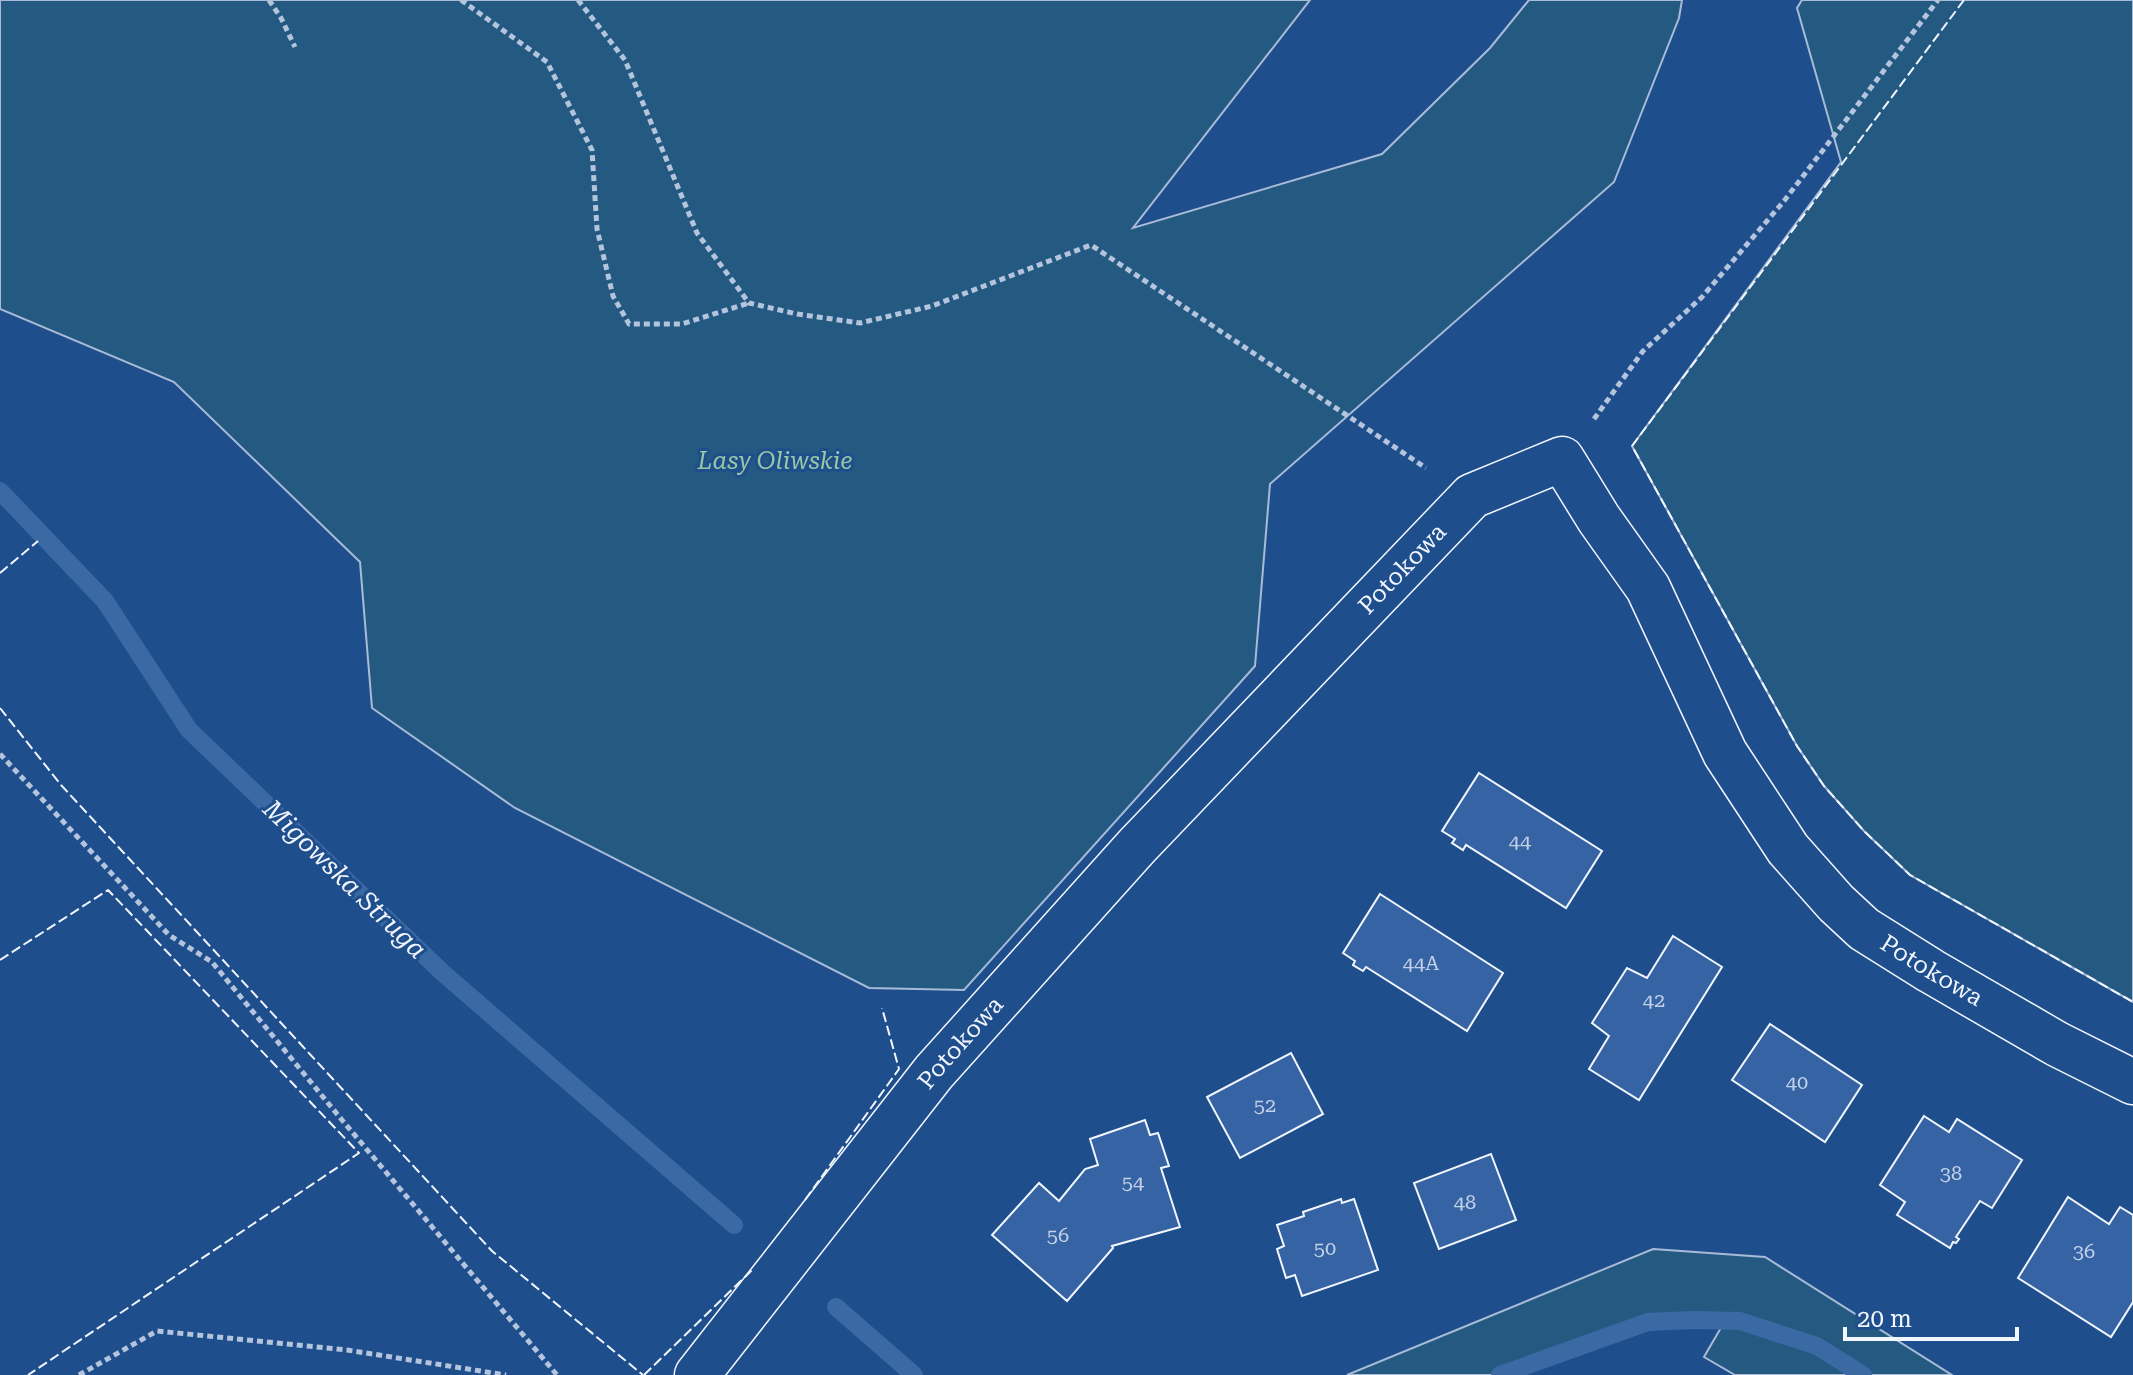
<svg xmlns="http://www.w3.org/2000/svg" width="2133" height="1375" font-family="'Roboto Serif',serif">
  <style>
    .green { fill: #245a82; stroke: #a8bbd7; stroke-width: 2 }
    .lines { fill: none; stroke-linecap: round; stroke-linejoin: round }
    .stream { stroke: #3b69a3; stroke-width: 18 }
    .building { fill: #3563a3; stroke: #f2f6ff; stroke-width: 2 }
    .minor-casing { stroke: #f2f6ff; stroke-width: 47 }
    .path { stroke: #b3c4dc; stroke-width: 5; stroke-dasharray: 6 4; stroke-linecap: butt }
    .minor { stroke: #1f4e8c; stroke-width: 44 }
    .fence { stroke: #f2f6ff; stroke-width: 2; stroke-dasharray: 10 4; stroke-linecap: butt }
    .labels { text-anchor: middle; stroke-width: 6; stroke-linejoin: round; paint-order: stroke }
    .number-label { font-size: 20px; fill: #c3d1e8 }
    .park-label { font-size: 24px; font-style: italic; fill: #97c8a6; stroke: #1f4e8c }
    .street-label { font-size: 24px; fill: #f2f6ff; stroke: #1f4e8c }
    .water-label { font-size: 26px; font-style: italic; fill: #f2f6ff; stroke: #1f4e8c }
  </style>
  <rect width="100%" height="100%" fill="#1f4e8c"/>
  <path class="green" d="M0,0H1310L1133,228L1382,154L1490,48L1529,0H1682L1679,18L1614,182L1270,484L1255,666L964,990L869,988L515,808L372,708L360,562L174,382L0,309Z
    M1802,0H2133V1002L1910,875L1864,831L1824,786L1797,746L1632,446L1841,162L1797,8Z
    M1653,1249L1765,1257L1952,1375H1735L1704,1357L1729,1314L1652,1320L1504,1375H1347Z"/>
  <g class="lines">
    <path class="stream" d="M0,491L105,601L189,730L443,973L734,1225
      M836,1307L914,1375
      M1500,1375L1648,1322L1693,1320L1740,1321L1817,1346L1863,1375"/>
  </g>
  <path class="building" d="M1479,773L1602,851L1566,908L1466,845L1463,850L1452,843L1455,839L1442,831Z
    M1380,894L1503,973L1467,1031L1366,967L1363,971L1353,965L1355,961L1343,953Z
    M1673,936L1722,967L1639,1100L1589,1069L1609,1036L1592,1023L1627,968L1647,978Z
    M1770,1024L1862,1085L1825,1142L1732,1080Z
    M1291,1053L1323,1114L1240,1158L1207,1097Z
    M1924,1116L1949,1132L1957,1119L2022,1160L1992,1208L1980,1201L1956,1237L1959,1239L1956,1243L1953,1242L1950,1248L1897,1215L1905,1202L1880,1185Z
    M1145,1120L1150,1135L1158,1133L1169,1166L1161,1168L1180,1227L1112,1246L1113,1248L1067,1301L992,1235L1039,1183L1059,1201L1085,1169L1098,1165L1090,1139Z
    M1491,1154L1516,1220L1439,1249L1414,1183Z
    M2068,1197L2109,1224L2120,1207L2133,1215V1302L2111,1337L2018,1278Z
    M1341,1199L1342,1203L1354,1199L1378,1270L1302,1296L1295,1275L1286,1278L1277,1249L1284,1246L1277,1225L1304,1216L1303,1212Z"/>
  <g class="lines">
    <defs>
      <g id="minor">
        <path id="s1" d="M697,1375L934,1072L1137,846L1472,496L1562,459L1599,519L1648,588L1725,753L1788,849L1836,903L1864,929L1931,971L2057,1044L2133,1082"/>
      </g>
    </defs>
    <use href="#minor" class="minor-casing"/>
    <path class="path" d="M269,0L281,18L295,47
      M461,0L547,62L592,150L597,229L613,296L629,324H682L749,303
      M578,0L625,60L697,233L749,303L797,314L860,323L932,306L1091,245L1426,468
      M1594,419L1643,351L1702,297L1784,201L1938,0
      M0,754L169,935L212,962L342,1120L557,1375
      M79,1375L157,1331L347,1350L506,1375"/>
    <use href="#minor" class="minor"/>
    <path class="fence" d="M1964,0L1632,446L1797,746L1824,786L1864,831L1910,875L2133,1002
      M0,573L38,541
      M0,708L61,785L492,1251L643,1375
      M0,960L108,890L359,1153L28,1375
      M805,1200L899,1069L882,1008
      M644,1375L752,1270"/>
  </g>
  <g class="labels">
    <g class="number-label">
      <text x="1520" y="848">44</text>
      <text x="1421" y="970">44A</text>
      <text x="1654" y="1007">42</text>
      <text x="1797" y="1089">40</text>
      <text x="1265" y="1112">52</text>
      <text x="1951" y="1180">38</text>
      <text x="1133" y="1189">54</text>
      <text x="1465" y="1209">48</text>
      <text x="1058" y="1242">56</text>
      <text x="1325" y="1255">50</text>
      <text x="2084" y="1258">36</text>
    </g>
    <g class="park-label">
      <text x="775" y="469">Lasy Oliwskie</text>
    </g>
    <g class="street-label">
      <text dy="8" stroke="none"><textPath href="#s1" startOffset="1072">Potokowa</textPath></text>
      <text dy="8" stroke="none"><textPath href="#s1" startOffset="1912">Potokowa</textPath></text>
      <text dy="8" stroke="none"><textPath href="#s1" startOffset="424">Potokowa</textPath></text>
    </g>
    <g class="water-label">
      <text transform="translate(345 879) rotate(44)" y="9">Migowska Struga</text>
    </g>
  </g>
  <path d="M1845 1327v12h172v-12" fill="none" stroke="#f2f6ff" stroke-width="4"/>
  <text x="1857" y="1327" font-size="24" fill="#f2f6ff" stroke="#1f4e8c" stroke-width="6" paint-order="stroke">20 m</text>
</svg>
